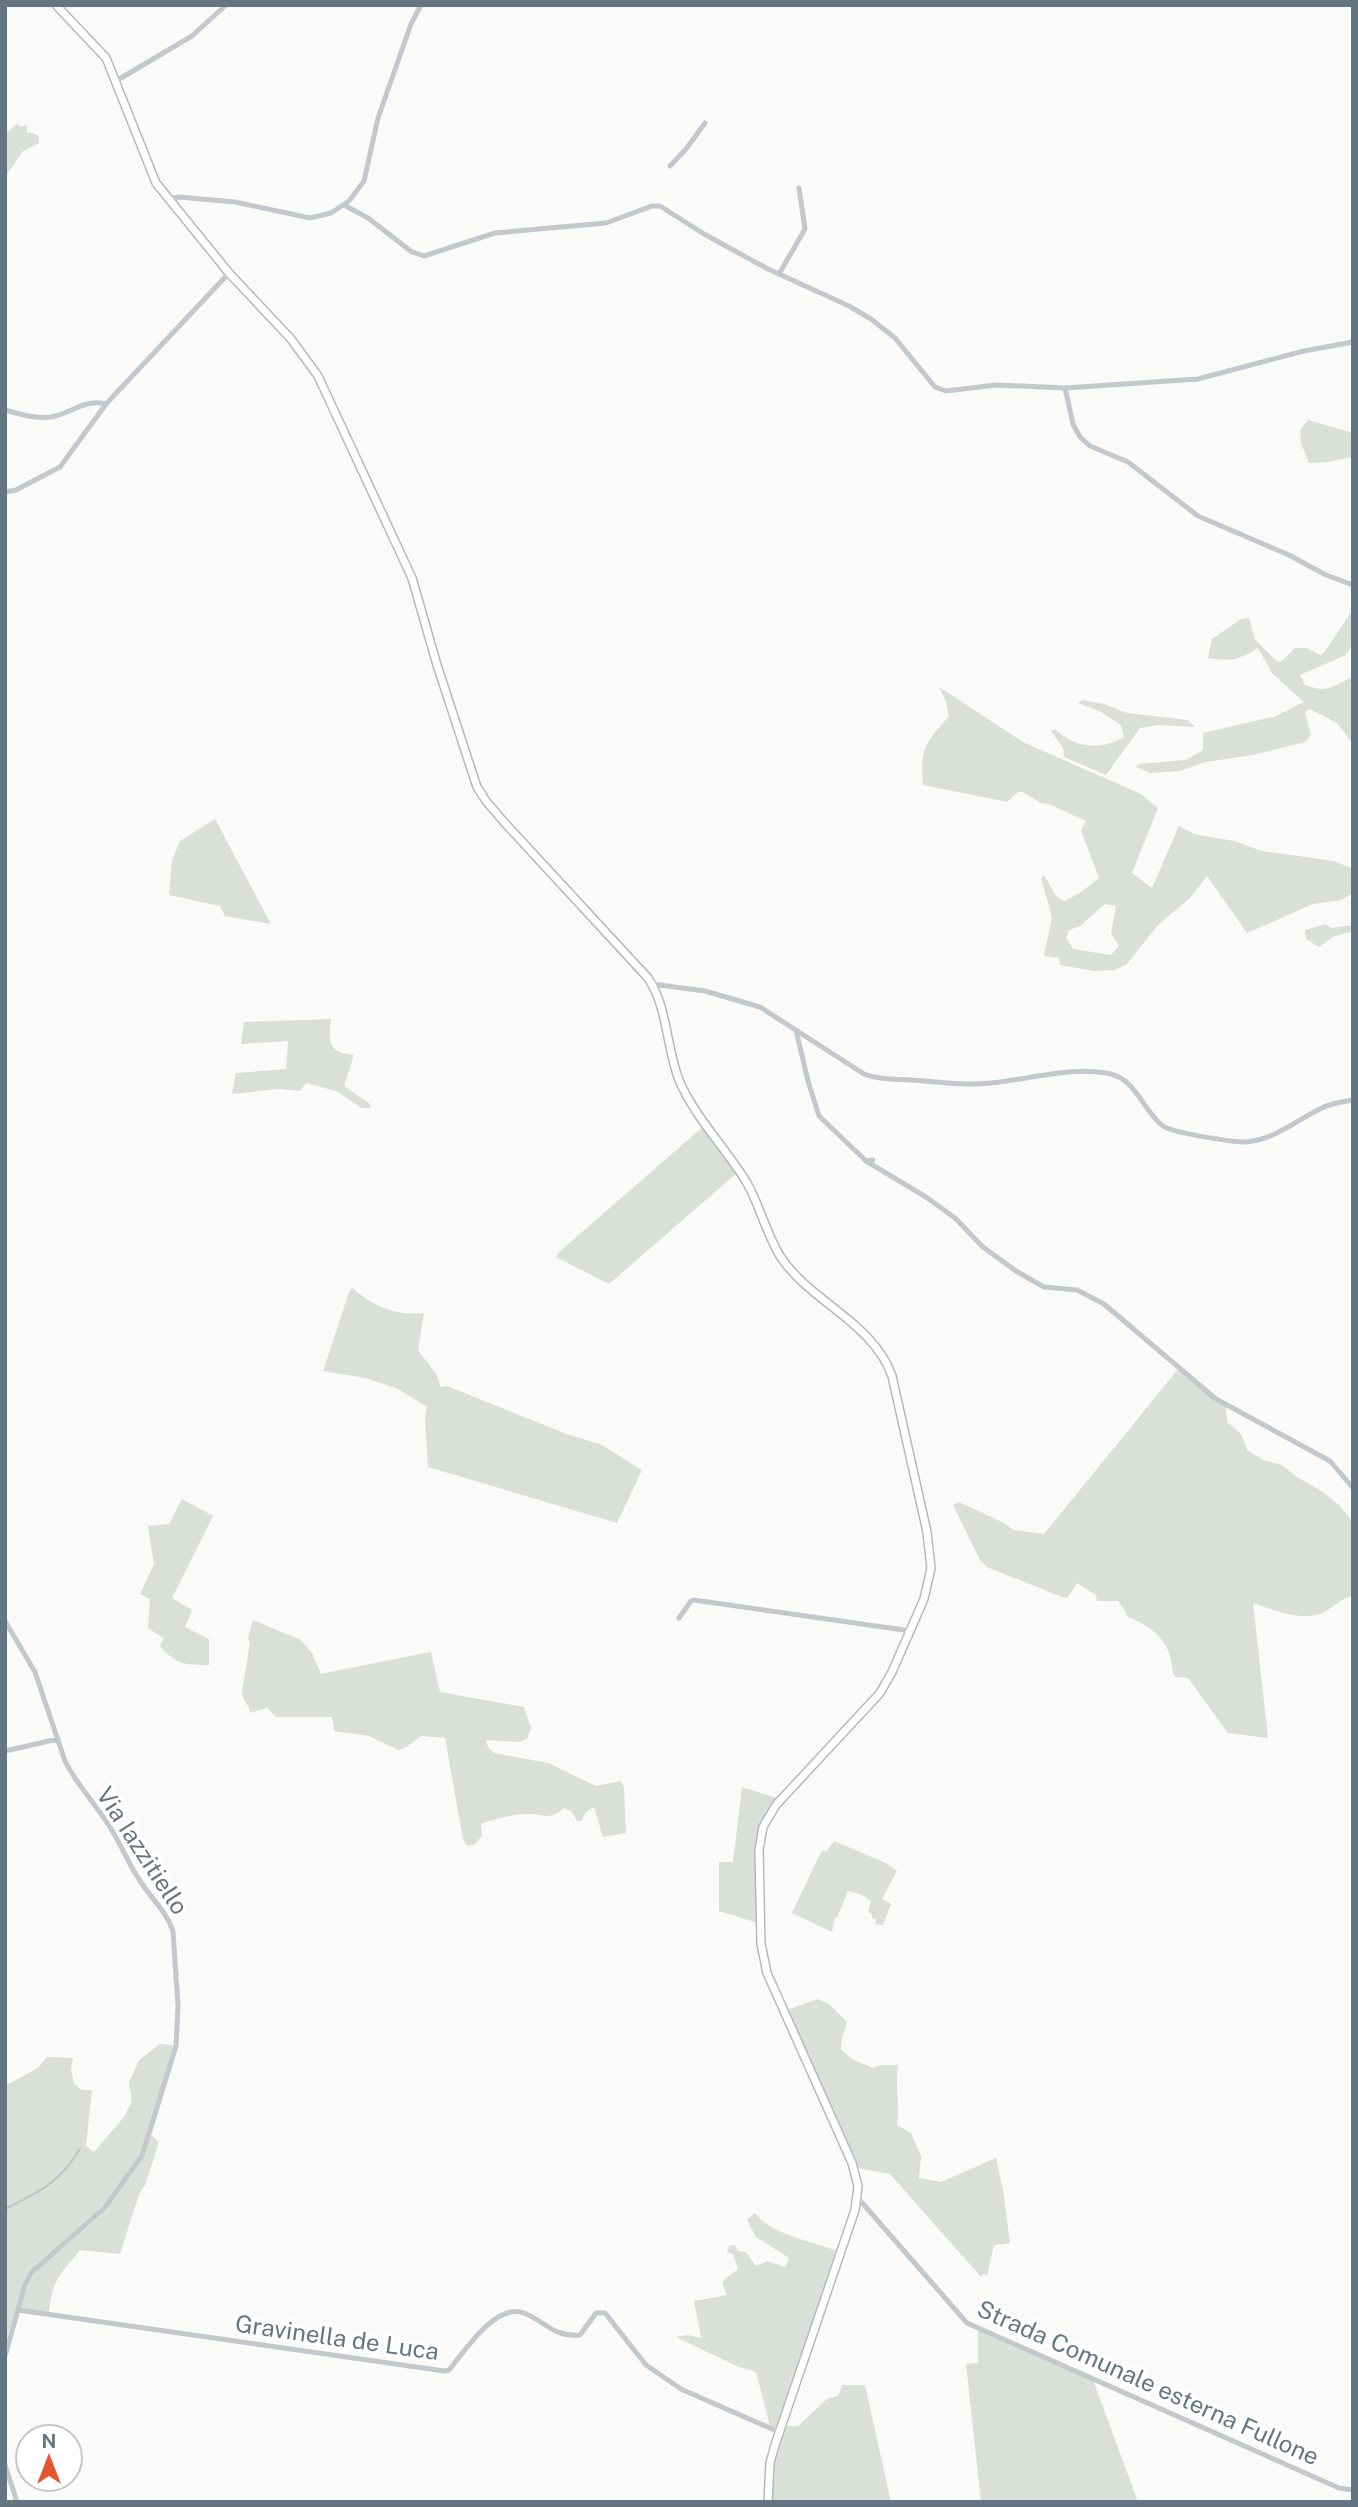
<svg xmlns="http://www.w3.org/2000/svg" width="1358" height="2507" font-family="'Public Sans',sans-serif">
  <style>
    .green { fill: #dadfd7; fill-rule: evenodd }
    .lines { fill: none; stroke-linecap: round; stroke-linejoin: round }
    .stream { stroke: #bbc7cb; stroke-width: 2 }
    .secondary-casing { stroke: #b3babf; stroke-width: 10 }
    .street { stroke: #c3c8cc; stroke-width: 5 }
    .secondary { stroke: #fff; stroke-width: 7 }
    .labels { text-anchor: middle; stroke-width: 7; stroke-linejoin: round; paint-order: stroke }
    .street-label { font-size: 24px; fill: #657683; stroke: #fff }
  </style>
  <rect width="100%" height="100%" fill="#fafaf8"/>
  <path class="green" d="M18,123L19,127L27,125V132L38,135L39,143L23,151L5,177V134Z
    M1308,420L1353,433V457L1327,462L1309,463L1301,443L1300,430Z
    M1353,609V643L1346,655L1300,675L1305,685C1329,694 1331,686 1353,677V744L1337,723L1310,709L1305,712L1311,735L1305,742L1253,755L1205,762L1180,771L1151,773L1136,767L1139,764L1186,760L1203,750V733L1276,716L1304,702L1272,673L1258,648C1237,661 1232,661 1208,658L1212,639L1241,619L1249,618L1255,640L1277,661L1281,662L1295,648H1307L1320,655L1324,653Z
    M939,687L1023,742L1141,794L1158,808L1132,873L1152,888L1179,826L1194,834L1234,841L1262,851L1334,861L1353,869V893L1341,900L1313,904L1247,933L1207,876L1190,898L1158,925L1126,965L1114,970L1094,971L1060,965L1059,958L1044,956L1052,917L1041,878L1044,875L1056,896L1064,901L1080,893L1099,878L1081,830L1086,821L1049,804L1041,803L1023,792H1018L1007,802L923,785C920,747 925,744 949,716L946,701ZM1105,904L1116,906L1111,934L1119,946L1111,955L1073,949L1066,938L1069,930L1080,926Z
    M1083,700L1104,704L1127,713L1188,720L1195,727L1160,725L1140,728L1106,775L1064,757L1063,748L1051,731L1055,729C1074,748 1101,751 1124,737L1121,725L1099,711L1078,703Z
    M215,819L271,924L225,916L220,906L169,895L172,860L180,841Z
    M1326,924L1331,928L1353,925V931L1335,936L1319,947L1306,939L1305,930Z
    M331,1019C329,1043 327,1052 354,1055L344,1086L369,1103L371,1108H362L336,1091L306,1083L300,1091L278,1089L232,1094L236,1073L286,1069L288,1041L241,1044L244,1022Z
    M704,1126L737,1173L609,1284L556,1257L559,1252Z
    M352,1288C375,1307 395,1316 424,1313L418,1350C426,1363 439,1371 440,1387L447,1386L567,1434L602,1445L642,1470L617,1523L428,1467L425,1419L427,1407L398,1389L365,1378L323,1371L349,1292Z
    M1179,1368L1226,1406L1227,1422L1241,1434L1247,1450L1263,1460L1282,1465L1297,1477L1323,1492L1340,1506L1353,1522V1595C1341,1599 1335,1606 1324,1612C1302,1623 1275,1610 1253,1603L1268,1738L1228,1733L1188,1678L1176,1677L1173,1674C1171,1641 1155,1628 1126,1616L1127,1614L1118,1601H1097L1096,1595L1077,1583L1067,1598L1062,1597L987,1567L980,1560L953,1505L959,1502L1004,1523L1014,1530L1044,1534Z
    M182,1499L213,1516L172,1598L192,1610L185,1627L209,1639V1665C186,1665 176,1665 160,1646L164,1638L149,1629L148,1626L150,1599L140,1594L154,1564L148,1526L169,1524Z
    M253,1620L301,1640L312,1653L321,1674L431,1652L440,1692L524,1707L531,1728L527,1739L517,1742L486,1740L488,1747L494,1753L548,1763L596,1786L621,1781L624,1787L626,1833L603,1837L594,1807L586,1812L581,1821H577L572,1812L564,1808C548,1822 545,1813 527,1814C512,1814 496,1819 481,1824L482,1836L475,1844L467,1846L463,1839L445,1738L421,1736L405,1748L398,1750L369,1736L334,1731L332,1717H276L267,1708L250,1713C249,1704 242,1700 242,1691L250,1643L248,1638Z
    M742,1787L777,1798C747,1833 757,1880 758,1923L719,1911V1862H733Z
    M834,1841L886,1863L897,1871L882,1899L891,1904L883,1925L875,1924L876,1919L872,1918V1914L868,1912L871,1901L860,1894L848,1891L837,1918L835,1917L832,1932L792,1913L820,1854L823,1850L826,1852Z
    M817,1999L829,2004L847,2022L842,2038L841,2050L854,2060L873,2068L880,2065H898C895,2086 900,2105 897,2125L911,2133L921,2156L919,2178L941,2182L996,2158L1003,2190L1010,2243L994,2245L987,2275L983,2274L981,2277L890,2174L858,2168L787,2010Z
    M160,2044L173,2045L172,2060L142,2153L105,2203L28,2274L6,2340L5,2086L38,2068L47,2057L73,2058L71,2069L74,2084L82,2090H92L86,2146L94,2152L124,2117L132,2101L129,2083L139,2060Z
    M151,2135L159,2142L145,2185L139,2194L120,2254L80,2250C60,2275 52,2279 49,2313L24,2309L21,2307L31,2276L108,2205L139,2165L145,2155Z
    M755,2213C770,2234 814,2242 838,2251L777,2428L770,2426L756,2372L739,2367L676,2337L688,2335L701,2338L694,2301L727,2295L722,2282L738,2269L733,2254L727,2252L729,2246L735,2245L738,2251L746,2252L756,2266L767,2261L785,2267L789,2258L756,2237L747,2220Z
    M978,2330L1093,2380L1138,2502H981L966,2364L978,2363Z
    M842,2385H865L891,2502H770L772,2466L785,2426H798L827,2399L838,2396Z"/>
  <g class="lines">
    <path class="stream" d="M5,2209C41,2191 58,2184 80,2149"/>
    <defs>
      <path id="secondary" d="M56,5L106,58L156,183L229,273L291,339L318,376L412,578L437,665L477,787L486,801L504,822L648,978C668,1008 666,1047 679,1080C695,1118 726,1148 747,1183C760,1206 766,1233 780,1256C810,1302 873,1322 892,1376L927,1532L931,1568L924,1599L892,1672L880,1693L776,1805L763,1827L759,1850L761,1944L767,1973L852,2163L858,2186L855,2210L775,2445L770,2463L768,2502"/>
    </defs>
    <use href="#secondary" class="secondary-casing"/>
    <path class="street" d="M116,81L192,36L226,5
      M670,166L686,149L705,123
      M167,199L179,197L235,202L310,218L331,213L349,201L364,181L378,118L411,24L421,5
      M344,205L368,218L412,252L424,256L495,233L606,223L652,206H660L704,234L768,269L849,306L871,319L895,338L935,387L946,391L996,385L1065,388L1073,424L1080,437L1090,446L1128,462L1198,516L1289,555L1326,575L1353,585
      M779,274L805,229L799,188
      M1065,388L1198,379L1304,351L1353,342
      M5,410C20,414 35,419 51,417C69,414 87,398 106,404L229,273
      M5,492L16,490L60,467L106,404
      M652,984L705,991L760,1007L864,1074C879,1080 895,1079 911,1080C938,1082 965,1086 991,1083C1030,1079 1067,1067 1106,1073C1136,1077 1142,1110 1163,1126C1173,1133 1232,1142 1245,1142C1275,1140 1296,1120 1322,1108C1331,1103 1343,1102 1353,1100
      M796,1030L808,1081L819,1116L863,1158L866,1161L873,1160
      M866,1161L926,1197L955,1218L983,1247L1016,1271L1044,1287L1077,1290L1104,1304L1216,1399L1330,1461L1353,1488
      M679,1618L691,1601L694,1600L911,1631
      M5,1621L35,1672L65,1761C77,1785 94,1802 108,1824C120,1842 128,1863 140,1881C151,1898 166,1911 173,1931L178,2006L176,2046L142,2156L105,2207L31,2273L25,2285L5,2356
      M5,1751L58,1739
      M857,2197L967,2323L1339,2488L1353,2490
      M18,2310L444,2371L449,2370C464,2352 496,2302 524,2313C545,2321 552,2337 580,2335L596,2313H605L646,2365L681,2389L779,2432
      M5,2465L17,2502"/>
    <use href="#secondary" class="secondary"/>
  </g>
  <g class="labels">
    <g class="street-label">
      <text transform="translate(142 1851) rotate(57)" y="8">Via Iazzitiello</text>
      <text transform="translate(337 2338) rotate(8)" y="8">Gravinella de Luca</text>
      <text transform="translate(1148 2383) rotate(24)" y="8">Strada Comunale esterna Fullone</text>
    </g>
  </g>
  <rect width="1358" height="2507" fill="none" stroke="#657683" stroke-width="14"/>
  <g transform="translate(49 2458)"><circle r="33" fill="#ffffff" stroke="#c1c8cd" stroke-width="2"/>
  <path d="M0-5L12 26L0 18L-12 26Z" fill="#e4572e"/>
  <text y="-10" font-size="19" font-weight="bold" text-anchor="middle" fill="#657683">N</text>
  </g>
</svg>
